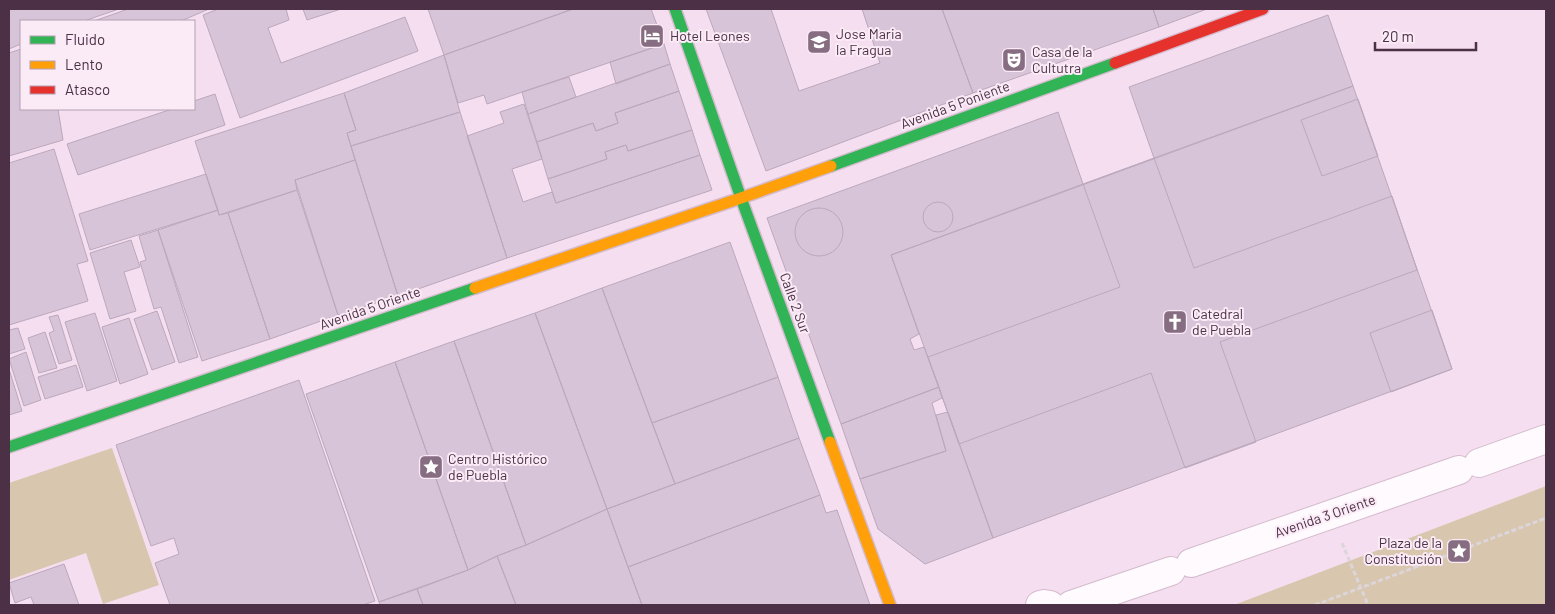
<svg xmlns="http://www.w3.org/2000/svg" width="1555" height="614" font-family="Barlow,sans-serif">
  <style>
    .green { fill: #d8c6af }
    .building { fill: #d7c4d8; stroke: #bba8bc }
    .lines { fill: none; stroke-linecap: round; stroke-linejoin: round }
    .street-casing { stroke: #d3bbcd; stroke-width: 30 }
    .fast-casing { stroke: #d3bbcd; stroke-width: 14 }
    .slow-casing { stroke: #d3bbcd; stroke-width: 14 }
    .jam-casing { stroke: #d3bbcd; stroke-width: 14 }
    .path { stroke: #dcd5da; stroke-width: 3; stroke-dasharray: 5 2.5; stroke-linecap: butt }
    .street { stroke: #fefafd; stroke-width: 28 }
    .fast { stroke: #30b455; stroke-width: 11 }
    .slow { stroke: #ff9f0a; stroke-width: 11 }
    .jam { stroke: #e5322d; stroke-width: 11 }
    .labels { text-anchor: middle; stroke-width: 4; stroke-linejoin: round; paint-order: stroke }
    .poi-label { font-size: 14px; fill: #4c3046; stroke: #faebf6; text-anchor: start }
    .street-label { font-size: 14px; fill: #4c3046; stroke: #faebf6 }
  </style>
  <rect width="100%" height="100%" fill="#f5deef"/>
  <path class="green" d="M112,448L159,585L103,604L86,553L9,580V483Z
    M1546,486V605H1234Z"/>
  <path class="building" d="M9,9H119L84,21H21V44L9,49Z
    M128,9H209L181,21H94Z
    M218,9H286L289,20L268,28L281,63L405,17L418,51L240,118L203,15Z
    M303,9H341L307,20Z
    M428,9H573L444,55Z
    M573,9H651L664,44L487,104L484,95L458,103L444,55Z
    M706,9H771L799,91L880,63L862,9H942L973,93L766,171Z
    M942,9H1153L1159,27L973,93Z
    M1153,9H1207L1159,27Z
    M1328,15L1353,86L1154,158L1129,87Z
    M664,44L670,64L616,84L610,62Z
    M21,49V109H58L63,140L9,156V53Z
    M444,55L460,112L351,146L347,133L356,130L344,93Z
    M670,64L679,91L615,113L618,123L596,131L593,123L537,142L528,114Z
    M569,77L576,97L528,114L522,92Z
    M1353,86L1452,369L993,538L891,255Z
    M679,91L692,130L628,151L626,145L605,152L607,159L548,179L537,142L593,123L596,131L618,123L615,113Z
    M344,93L356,130L347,133L355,160L295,180L297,190L219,215L195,141Z
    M215,94L225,125L78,175L67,144L172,109H194V101Z
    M1358,99L1378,156L1322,176L1301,120Z
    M524,104L542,159L512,169L523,202L552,192L556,203L700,155L712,190L507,258L467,136L504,123L500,112Z
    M460,112L507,258L398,296L351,146Z
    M1058,112L1083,184L891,255L919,334L910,339L914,350L924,347L939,387L841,424L767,218Z
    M692,130L700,155L556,203L548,179L607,159L605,152L626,145L628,151Z
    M54,149L88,261L77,264L88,301L9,325V163Z
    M1154,158L1194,268L1392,196L1417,270L1220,342L1256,442L1185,468L1151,373L959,444L928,357L1120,287L1083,184Z
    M355,160L398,296L338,315L295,180Z
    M206,174L218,210L90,250L79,214Z
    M297,190L338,315L270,339L228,213Z
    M923 217a15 15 0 1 1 30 0a15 15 0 1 1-30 0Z
    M795 232a24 24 0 1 1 48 0a24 24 0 1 1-48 0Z
    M218,210L219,215L228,213L270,339L202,361L158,230Z
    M158,230L198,357L179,363L161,307L154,309L140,262L146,260L139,236Z
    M131,240L140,267L124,272L136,311L110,319L90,253Z
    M730,242L778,377L652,423L602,288Z
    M602,288L675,484L607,509L535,313Z
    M1432,310L1452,369L1391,392L1370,333Z
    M157,311L175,362L152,370L134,319Z
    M95,313L117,381L87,391L65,322Z
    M535,313L607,509L526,545L454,341Z
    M58,315L72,360L59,364L49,333L54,331L49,317Z
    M129,318L148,374L120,384L102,327Z
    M18,328L25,349L9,354V330Z
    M45,332L57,368L39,373L28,338Z
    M454,341L526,545L497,556L468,570L395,362Z
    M26,352L41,400L24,406L9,359Z
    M395,362L468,570L379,602L306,394Z
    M76,365L83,387L45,399L38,377Z
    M9,369L22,411L9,415Z
    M778,377L799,438L675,484L652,423Z
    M299,380L375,601L363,605H170L155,563L179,554L174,538L151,546L116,445Z
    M939,387L942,398L932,403L946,451L860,479L841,424Z
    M948,412L993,538L925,564L878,529L860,479L946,451L936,415Z
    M799,438L820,495L628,567L607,509Z
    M820,495L826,513L837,510L870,605H642L628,567Z
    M607,509L642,605H516L497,556L526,545Z
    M497,556L516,605H423L417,589L468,570Z
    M64,564L79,605H34L31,597L15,603L9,583Z
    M417,589L423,605H380L379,602Z"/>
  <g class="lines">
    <defs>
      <path id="street" d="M1479,463L1546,439
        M1191,563L1459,470
        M1040,605L1044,604L1050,605
        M1071,605L1171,571"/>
      <path id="fast" d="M675,9L741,198L830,442
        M831,166L1115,63
        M9,447L475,288"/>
      <path id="slow" d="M475,288L741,198L831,166
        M830,442L890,605"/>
      <path id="jam" d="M1115,63L1263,9"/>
    </defs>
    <use href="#street" class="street-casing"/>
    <use href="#fast" class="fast-casing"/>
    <use href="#slow" class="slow-casing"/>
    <use href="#jam" class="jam-casing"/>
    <path class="path" d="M1342,543L1368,605
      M1315,605L1546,518"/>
    <use href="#street" class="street"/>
    <use href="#fast" class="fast"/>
    <use href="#slow" class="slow"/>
    <use href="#jam" class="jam"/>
  </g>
  <defs>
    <symbol id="hotel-square" viewBox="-11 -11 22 22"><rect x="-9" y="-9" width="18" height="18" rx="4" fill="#876d81" stroke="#faebf6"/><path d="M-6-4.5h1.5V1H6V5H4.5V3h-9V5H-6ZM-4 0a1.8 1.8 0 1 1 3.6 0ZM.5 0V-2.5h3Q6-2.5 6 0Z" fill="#fff"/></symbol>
    <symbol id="school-square" viewBox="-11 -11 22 22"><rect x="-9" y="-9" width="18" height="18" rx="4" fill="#876d81" stroke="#faebf6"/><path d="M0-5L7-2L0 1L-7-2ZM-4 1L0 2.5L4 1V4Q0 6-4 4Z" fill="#fff"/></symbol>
    <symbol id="theatre-square" viewBox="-11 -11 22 22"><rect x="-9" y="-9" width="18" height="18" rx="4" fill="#876d81" stroke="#faebf6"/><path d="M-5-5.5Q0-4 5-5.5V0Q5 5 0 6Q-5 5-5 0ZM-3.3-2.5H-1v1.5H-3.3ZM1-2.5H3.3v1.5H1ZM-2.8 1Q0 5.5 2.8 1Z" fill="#fff"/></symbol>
    <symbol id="church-square" viewBox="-11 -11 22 22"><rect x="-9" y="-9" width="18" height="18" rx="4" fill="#876d81" stroke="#faebf6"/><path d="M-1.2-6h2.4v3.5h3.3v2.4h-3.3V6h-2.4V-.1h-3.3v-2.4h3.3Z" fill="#fff"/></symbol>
    <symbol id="sight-square" viewBox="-11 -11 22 22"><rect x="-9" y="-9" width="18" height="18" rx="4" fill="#876d81" stroke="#faebf6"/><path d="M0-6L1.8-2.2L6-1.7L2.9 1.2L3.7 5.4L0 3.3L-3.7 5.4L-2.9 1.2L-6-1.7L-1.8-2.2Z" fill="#fff"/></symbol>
  </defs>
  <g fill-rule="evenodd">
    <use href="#hotel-square" x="638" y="22" width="28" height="28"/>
    <use href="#school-square" x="805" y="28" width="28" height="28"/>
    <use href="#theatre-square" x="1000" y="46" width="28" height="28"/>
    <use href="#church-square" x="1161" y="308" width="28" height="28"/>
    <use href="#sight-square" x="417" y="453" width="28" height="28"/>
    <use href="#sight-square" x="1445" y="537" width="28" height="28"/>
  </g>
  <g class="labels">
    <g class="poi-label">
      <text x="836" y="39">Jose Maria<tspan x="836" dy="16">la Fragua</tspan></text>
      <text x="670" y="41">Hotel Leones</text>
      <text x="1032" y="57">Casa de la<tspan x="1032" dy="16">Cultutra</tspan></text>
      <text x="1192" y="319">Catedral<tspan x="1192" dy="16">de Puebla</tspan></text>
      <text x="448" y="464">Centro Histórico<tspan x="448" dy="16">de Puebla</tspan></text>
      <text x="1442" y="548" text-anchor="end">Plaza de la<tspan x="1442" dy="16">Constitución</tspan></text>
    </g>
    <g class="street-label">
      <text transform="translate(955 105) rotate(-20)" y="5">Avenida 5 Poniente</text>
      <text transform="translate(795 303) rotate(70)" y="5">Calle 2 Sur</text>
      <text transform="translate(370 308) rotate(-19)" y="5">Avenida 5 Oriente</text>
      <text transform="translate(1325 516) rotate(-19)" y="5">Avenida 3 Oriente</text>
    </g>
  </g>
  <rect width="1555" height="614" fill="none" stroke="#4c3046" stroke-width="20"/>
  <rect x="20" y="20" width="175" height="90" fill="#faebf6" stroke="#b4a0b0"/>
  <rect x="30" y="36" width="25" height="8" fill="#30b455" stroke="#b4a0b0"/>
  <text x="65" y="45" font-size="15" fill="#4c3046">Fluido</text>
  <rect x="30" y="61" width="25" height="8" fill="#ff9f0a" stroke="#b4a0b0"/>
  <text x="65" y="70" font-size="15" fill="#4c3046">Lento</text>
  <rect x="30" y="86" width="25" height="8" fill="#e5322d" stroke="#b4a0b0"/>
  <text x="65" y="95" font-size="15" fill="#4c3046">Atasco</text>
  <path d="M1375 42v8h101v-8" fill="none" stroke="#4c3046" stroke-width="2.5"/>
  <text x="1382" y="42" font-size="15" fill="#4c3046" stroke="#faebf6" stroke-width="4" paint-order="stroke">20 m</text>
</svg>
